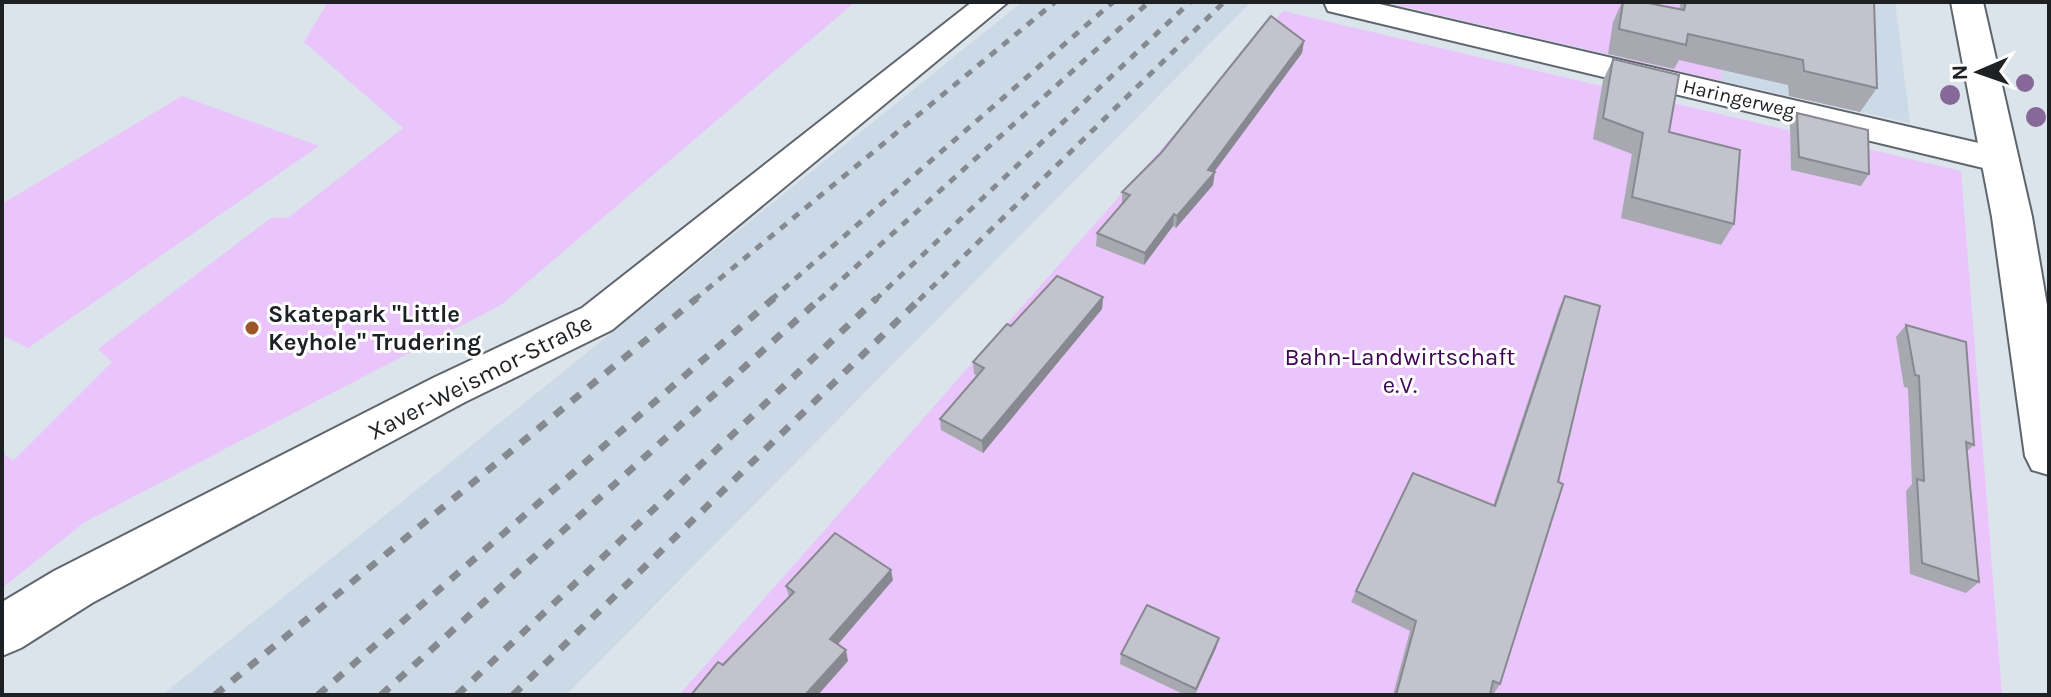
<svg xmlns="http://www.w3.org/2000/svg" width="2051" height="697" font-family="Karla,sans-serif">
  <style>
    .built { fill: #ccd9e7 }
    .green { fill: #eac5fc }
    .lines { fill: none; stroke-linecap: round; stroke-linejoin: round }
    .minor-casing { stroke: #5f656c; stroke-width: 4 }
    .tertiary-casing { stroke: #5f656c; stroke-width: 4 }
    .minor { fill: #fff; fill-rule: evenodd }
    .tertiary { fill: #fff; fill-rule: evenodd }
    .rail-far1 { stroke: #858a90; stroke-width: 5; stroke-dasharray: 8 8; stroke-linecap: butt }
    .rail { stroke: #858a90; stroke-width: 7; stroke-dasharray: 11 11; stroke-linecap: butt }
    .tree { fill: #866899 }
    .wall { fill: #a7a8b0 }
    .shaded-wall { fill: #888890 }
    .building { fill: #c2c3cd; stroke: #888890; stroke-width: 2 }
    .poi-dot { fill: #9b5729; stroke: #fff; stroke-width: 3 }
    .labels { text-anchor: middle; stroke-width: 6; stroke-linejoin: round; paint-order: stroke }
    .far-street-label { font-size: 20px; fill: #1e2124; stroke: #fff }
    .poi-label { font-size: 24px; font-weight: bold; fill: #1e2124; stroke: #fff; text-anchor: start }
    .park-label { font-size: 24px; fill: #410456; stroke: #fff }
    .street-label { font-size: 24px; fill: #1e2124; stroke: #fff }
  </style>
  <rect width="100%" height="100%" fill="#dbe3eb"/>
  <path class="built" d="M1022,2H1251L566,695H162Z
    M1730,2H1895L1910,123L1721,81Z"/>
  <path class="green" d="M328,2H855L501,305L85,522L2,588V452L13,461L112,362L98,349L271,218H288L403,128L304,42Z
    M1384,2H1730L1721,81Z
    M1283,11L1961,171L2002,695H679Z
    M182,96L319,146L28,348L2,335V204Z"/>
  <g class="lines">
    <defs>
      <path id="minor" d="M972,2H1008L612,330L465,402L92,603L21,648L2,656V602L54,571L433,378L582,308Z
        M1324,2H1371L2000,148L2013,152L2019,160L2013,168L2000,172L1328,11Z"/>
      <path id="tertiary" d="M1951,2H1983L2032,217L2049,317V475L2032,470L2025,456L1992,217Z"/>
    </defs>
    <use href="#minor" class="minor-casing"/>
    <use href="#tertiary" class="tertiary-casing"/>
    <use href="#minor" class="minor"/>
    <use href="#tertiary" class="tertiary"/>
    <path class="rail-far1" d="M694,300L1055,2
      M771,300L1113,2
      M819,300L1149,2
      M875,300L1190,2
      M919,300L1224,2"/>
    <path class="rail" d="M215,695L697,298
      M318,695L774,298
      M381,695L821,298
      M457,695L877,298
      M513,695L921,298"/>
  </g>
  <g class="tree">
    <circle cx="2025" cy="83" r="9"/>
    <circle cx="1950" cy="95" r="10"/>
    <circle cx="2036" cy="117" r="10"/>
  </g>
  <path class="wall" d="M1622,2H1643L1679,9L1681,2H1874L1877,88L1860,112L1789,96L1788,85L1679,60L1674,69L1608,54L1613,22Z
    M1304,41L1302,53L1214,172L1213,185L1176,228L1173,226L1144,265L1096,246L1097,233L1122,204V192Z
    M1613,59L1669,132L1734,224L1721,245L1621,218L1632,154L1593,139L1603,80Z
    M1797,113L1869,174L1861,186L1791,170L1790,125Z
    M1565,296L1500,684L1493,695L1490,693V695H1393L1410,631L1351,602L1356,591L1493,506L1559,308Z
    M1103,297L1102,309L983,453L941,430L940,419L977,376L974,374L973,362L1011,326Z
    M1906,325L1974,445L1966,452L1979,582L1966,593L1910,574L1906,491L1912,484L1908,388L1904,387L1896,337Z
    M893,580L837,644L848,661L691,695L789,597L786,586Z
    M1216,648L1195,695H1185L1120,664L1121,654Z"/>
  <path class="shaded-wall" d="M1304,41L1302,53L1209,179L1215,172L1213,185L1176,228L1177,216L1208,170Z
    M1174,214L1173,226L1144,265L1145,253Z
    M1103,297L1102,309L983,453L982,441Z
    M891,570L893,580L833,650L830,639Z
    M1219,638L1216,648L1194,695L1196,689Z
    M846,650L848,661L818,695H805Z"/>
  <path class="building" d="M1623,2H1643L1684,10L1686,2H1874L1877,88L1804,71L1803,60L1688,34L1686,45L1619,29Z
    M1271,16L1304,41L1208,170L1215,172L1177,216L1174,214L1145,253L1097,233L1130,195L1122,192L1161,153Z
    M1613,59L1679,75L1669,132L1740,150L1734,224L1632,197L1643,133L1603,118Z
    M1797,113L1868,130L1869,174L1799,157Z
    M1057,276L1103,297L982,441L940,419L984,368L973,362L1007,324L1011,326Z
    M1565,296L1600,306L1558,482L1563,484L1500,684L1493,681L1490,695H1396L1416,621L1356,591L1413,473L1495,506Z
    M1906,325L1966,342L1974,445L1966,442L1979,582L1922,563L1917,479L1924,481L1919,376L1915,375Z
    M835,533L891,570L830,639L846,650L805,695H691L718,662L723,665L794,592L786,586Z
    M1147,605L1219,638L1196,689L1121,654Z"/>
  <circle class="poi-dot" cx="252" cy="328" r="8"/>
  <g class="labels">
    <g class="far-street-label">
      <text transform="translate(1739 98) rotate(13)" y="7">Haringerweg</text>
    </g>
    <g class="poi-label">
      <text x="268" y="322">Skatepark "Little<tspan x="268" dy="28">Keyhole" Trudering</tspan></text>
    </g>
    <g class="park-label">
      <text x="1400" y="365">Bahn-Landwirtschaft<tspan x="1400" dy="28">e.V.</tspan></text>
    </g>
    <g class="street-label">
      <text transform="translate(480 377) rotate(-27)" y="8">Xaver-Weismor-Straße</text>
    </g>
  </g>
  <rect width="2051" height="697" fill="none" stroke="#1e2124" stroke-width="8"/>
  <g transform="translate(1979 72) rotate(268)" stroke="#ffffff" stroke-width="6" paint-order="stroke">
  <path d="M0-6L14 30L0 20L-14 30Z" fill="#1e2124"/>
  <text y="-12" font-size="22" font-weight="bold" text-anchor="middle" fill="#1e2124">N</text>
  </g>
</svg>
